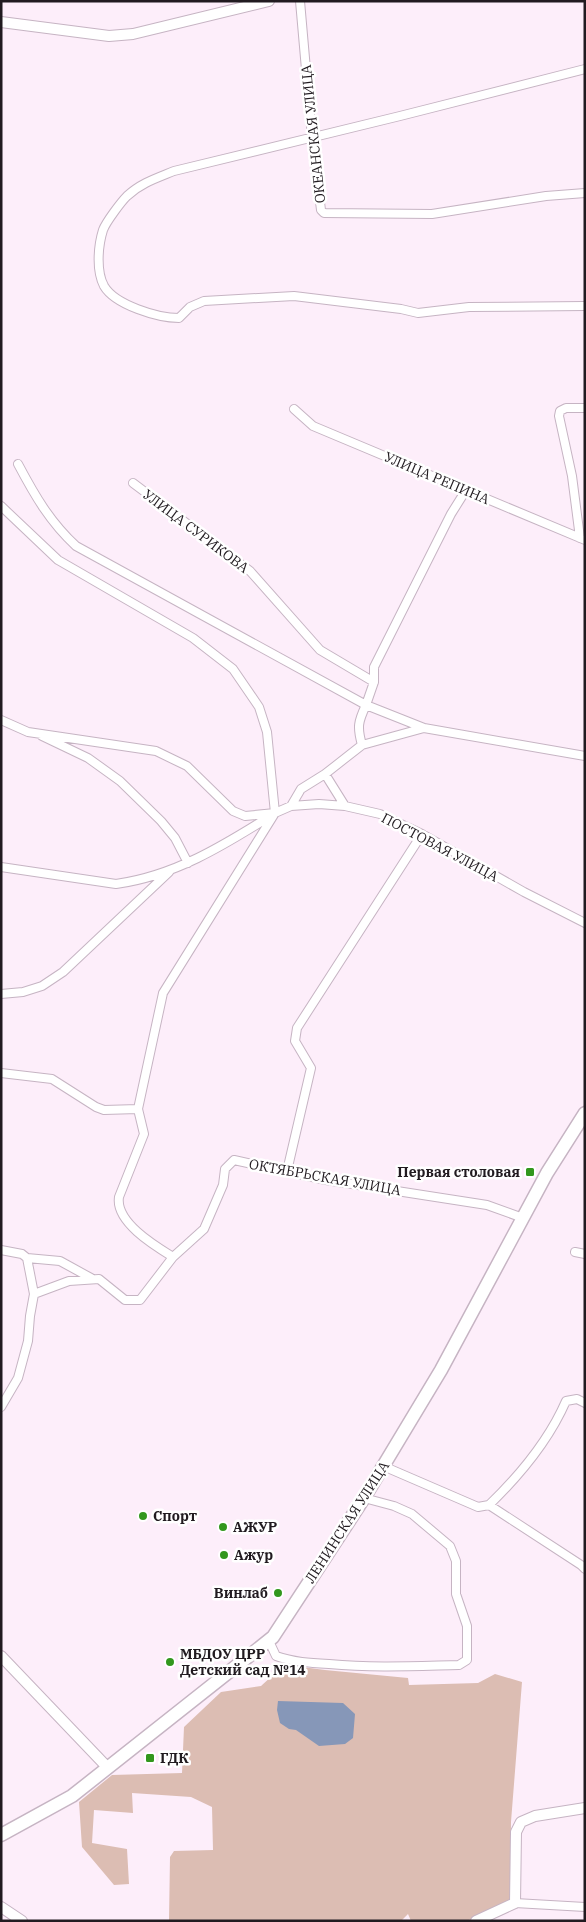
<svg xmlns="http://www.w3.org/2000/svg" width="586" height="1922" font-family="'IBM Plex Serif',serif">
  <style>
    .green { fill: #dcbdb3 }
    .water { fill: #8697b8 }
    .lines { fill: none; stroke-linecap: round; stroke-linejoin: round }
    .minor-casing { stroke: #c6b4c3; stroke-width: 10 }
    .tertiary-casing { stroke: #c6b4c3; stroke-width: 12 }
    .primary-casing { stroke: #c6b4c3; stroke-width: 15 }
    .minor { stroke: #fff; stroke-width: 8 }
    .tertiary { stroke: #fff; stroke-width: 10 }
    .primary { stroke: #fff; stroke-width: 12 }
    .poi-dot { fill: #32971d; stroke: #fff; stroke-width: 2 }
    .labels { text-anchor: middle; stroke-width: 5; stroke-linejoin: round; paint-order: stroke }
    .street-label { font-size: 14px; fill: #211b20; stroke: #fff }
    .poi-label { font-size: 14px; font-weight: bold; fill: #211b20; stroke: #fff; text-anchor: start }
  </style>
  <rect width="100%" height="100%" fill="#fdeefa"/>
  <path class="green" d="M279,1664L325,1670L408,1678L409,1685L478,1683L495,1674L522,1682L511,1822L510,1900L467,1921H411L408,1914L401,1921H169L170,1857L174,1851L213,1850L212,1807L191,1797L132,1793L133,1813L94,1810L92,1843L127,1849L129,1884L114,1885L82,1847L79,1802L112,1775L182,1773L184,1727L221,1692L261,1686L273,1675Z"/>
  <path class="water" d="M278,1701L343,1703L355,1714L353,1738L345,1744L319,1746L296,1730L289,1729L280,1723L277,1710Z"/>
  <g class="lines">
    <defs>
      <path id="minor" d="M300,1L312,138L321,210L324,213L432,214L546,196L585,193
        M585,69L400,116L174,171C157,178 141,183 127,196C121,202 106,222 103,230C98,246 96,271 104,286C115,305 158,318 179,318L190,307L204,301L294,296L401,309L418,313L469,307L585,306
        M294,409L313,426L585,540
        M18,464C35,496 50,522 76,546L366,705C358,722 357,727 362,745L325,774L345,806
        M133,483L250,571L320,650L374,682L366,705L424,728L362,745
        M1,506L58,560L193,638L233,669L259,707L267,732L275,813L163,993L138,1109L144,1134L119,1197C115,1222 155,1246 173,1257
        M580,538L572,476L559,416L560,411L566,408H585
        M374,682V667L451,514L466,490
        M1,720L28,732L156,751L187,766L233,811L245,816L275,813L291,806L319,804L345,806L380,814L422,834L524,892L585,923
        M424,728L585,756
        M42,736L88,758L120,781L161,821L175,838L188,863
        M291,806L301,789L325,774
        M1,867L116,884C174,876 223,846 272,815
        M1,994L23,992L42,986L63,972L169,872
        M1,1073L52,1079L96,1107L104,1110L138,1109
        M287,1171L311,1068L295,1041L297,1028L422,834
        M1,1250L22,1254L27,1258L34,1294L30,1316L28,1341L18,1378L1,1407
        M575,1252L585,1254
        M27,1258L60,1261L91,1278
        M34,1294L69,1281L99,1279L125,1300H140L173,1257L204,1229L223,1185L225,1169L234,1160L326,1180L487,1205L523,1218
        M383,1466L478,1507L489,1505L581,1565L585,1569
        M489,1505C519,1476 549,1440 566,1401L577,1399L585,1403
        M269,1641L276,1656C293,1662 310,1663 329,1664C374,1668 414,1666 459,1665L467,1660V1626L456,1594V1561L450,1546L412,1514L394,1506L364,1498
        M515,1903L585,1907"/>
      <path id="tertiary" d="M1,22L109,36L133,34L269,1
        M1,1656L108,1768
        M1,1907L22,1921
        M476,1921L515,1903L516,1832L521,1822L535,1816L585,1808"/>
      <path id="primary" d="M1,1835L72,1796L273,1637L364,1498L441,1370L547,1173L585,1113"/>
    </defs>
    <use href="#minor" class="minor-casing"/>
    <use href="#tertiary" class="tertiary-casing"/>
    <use href="#primary" class="primary-casing"/>
    <use href="#minor" class="minor"/>
    <use href="#tertiary" class="tertiary"/>
    <use href="#primary" class="primary"/>
  </g>
  <g class="poi-dot">
    <rect x="525" y="1167" width="10" height="10" rx="2.5"/>
    <circle cx="143" cy="1516" r="5"/>
    <circle cx="223" cy="1527" r="5"/>
    <circle cx="224" cy="1555" r="5"/>
    <circle cx="278" cy="1593" r="5"/>
    <circle cx="170" cy="1662" r="5"/>
    <rect x="145" y="1753" width="10" height="10" rx="2.5"/>
  </g>
  <g class="labels">
    <g class="street-label">
      <text transform="translate(313 134) rotate(-96)" y="5">ОКЕАНСКАЯ УЛИЦА</text>
      <text transform="translate(437 478) rotate(23)" y="5">УЛИЦА РЕПИНА</text>
      <text transform="translate(196 531) rotate(37)" y="5">УЛИЦА СУРИКОВА</text>
      <text transform="translate(440 847) rotate(28)" y="5">ПОСТОВАЯ УЛИЦА</text>
      <text transform="translate(325 1177) rotate(10)" y="5">ОКТЯБРЬСКАЯ УЛИЦА</text>
      <text transform="translate(347 1522) rotate(-57)" y="5">ЛЕНИНСКАЯ УЛИЦА</text>
    </g>
    <g class="poi-label">
      <text x="520" y="1177" text-anchor="end">Первая столовая</text>
      <text x="153" y="1521">Спорт</text>
      <text x="233" y="1532">АЖУР</text>
      <text x="234" y="1560">Ажур</text>
      <text x="268" y="1598" text-anchor="end">Винлаб</text>
      <text x="180" y="1659">МБДОУ ЦРР<tspan x="180" dy="16">Детский сад №14</tspan></text>
      <text x="160" y="1763">ГДК</text>
    </g>
  </g>
  <rect width="586" height="1922" fill="none" stroke="#211b20" stroke-width="5"/>
</svg>
